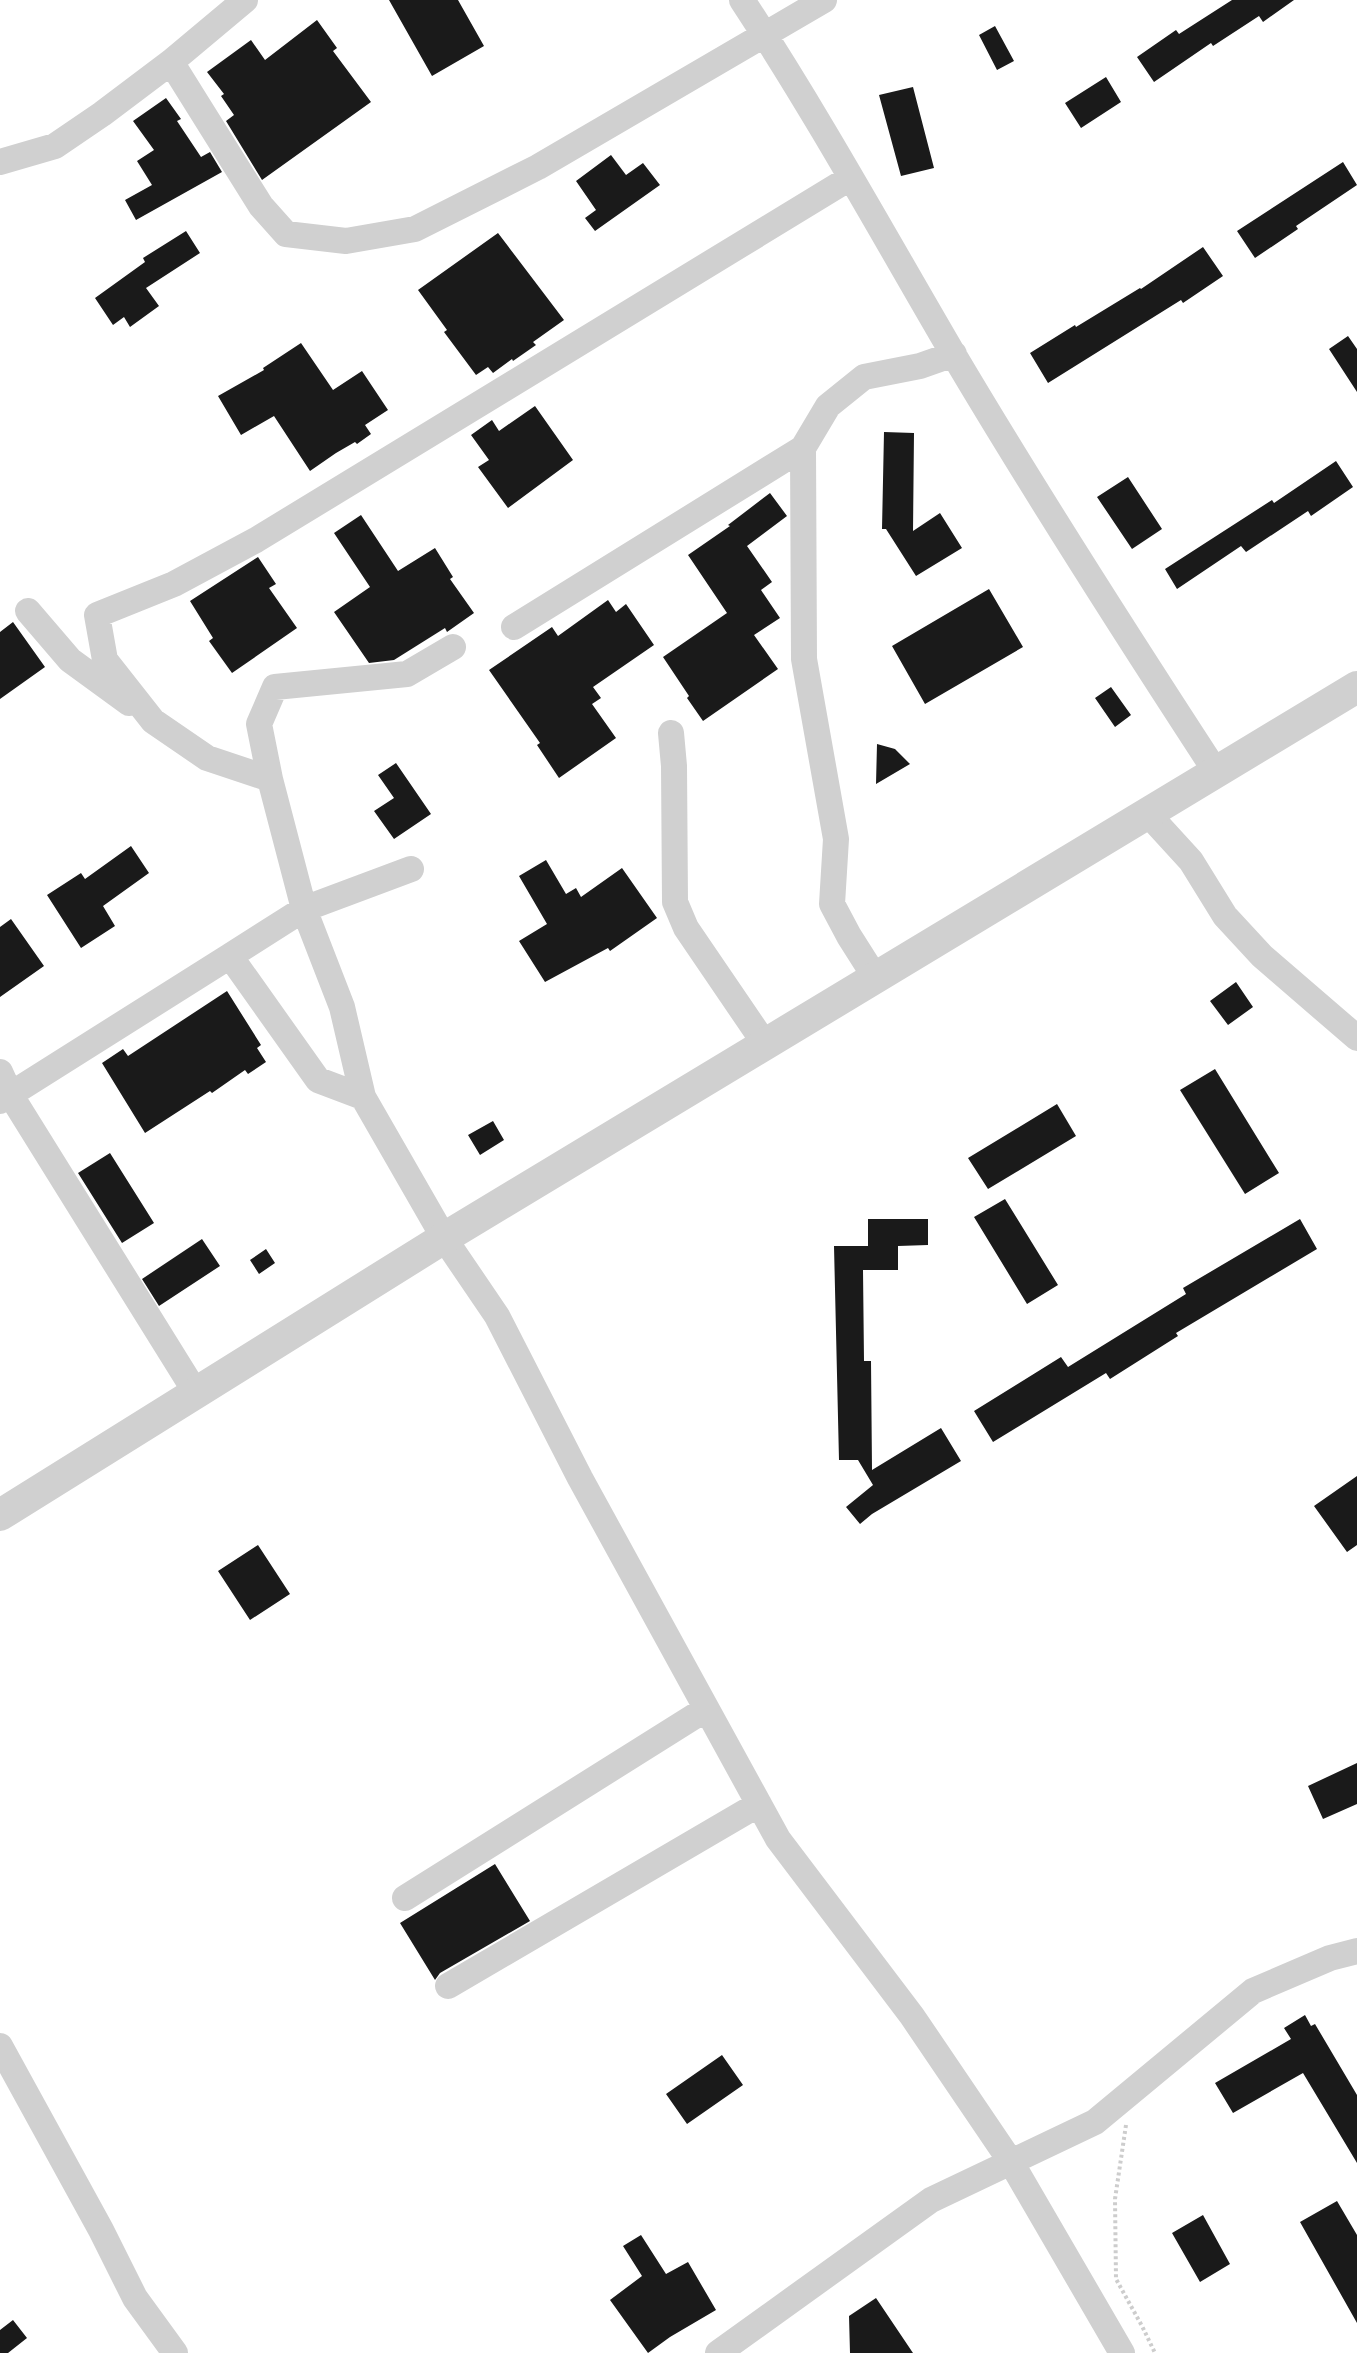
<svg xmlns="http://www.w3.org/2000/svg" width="1357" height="2353" font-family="Barlow,sans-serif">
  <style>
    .building { fill: #1a1a1a }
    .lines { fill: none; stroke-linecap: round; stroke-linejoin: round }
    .path { stroke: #cdcdcd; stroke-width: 4; stroke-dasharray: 3 3; stroke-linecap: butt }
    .minor { stroke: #d0d0d0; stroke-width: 26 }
    .tertiary { stroke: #d0d0d0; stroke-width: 32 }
  </style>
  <rect width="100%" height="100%" fill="#fff"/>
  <path class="building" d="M389,0H458L484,46L432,76Z
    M1232,0H1294L1263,22L1259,16L1213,46L1211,43L1154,82L1137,57L1176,30L1179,34Z
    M317,20L337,48L333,51L371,102L262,180L226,121L234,115L221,96L224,94L207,72L251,40L265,60Z
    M995,26L1014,61L997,70L979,35Z
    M1106,77L1121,102L1081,128L1065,103Z
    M913,87L934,168L901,176L879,95Z
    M166,98L181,119L177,121L201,157L210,152L222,172L136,220L125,200L152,185L137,161L154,150L133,121Z
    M611,155L626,175L643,163L660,185L595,231L585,218L596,210L576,181Z
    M1343,162L1357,185L1296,226L1298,229L1255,258L1237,231Z
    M186,231L200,253L146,288L159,306L130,327L124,317L113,325L95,298L145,262L143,258Z
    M498,233L564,320L533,342L536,345L513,361L512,359L493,373L488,367L476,375L444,332L447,330L418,290Z
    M1203,247L1223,276L1183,303L1181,300L1048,383L1030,353L1075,325L1076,327L1140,288L1141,289Z
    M1348,336L1357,349V392L1329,349Z
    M301,343L333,390L362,371L388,410L365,425L371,434L357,444L355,442L336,453L310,471L274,416L241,435L218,396L264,370L263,368Z
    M535,406L573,460L508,508L478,467L489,460L471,435L492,420L499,431Z
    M884,432L914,433L913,531L940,513L962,548L916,576L886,529H882Z
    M1336,461L1353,487L1311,516L1308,511L1246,552L1241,546L1177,589L1165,569L1272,500L1274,503Z
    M1128,477L1162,529L1132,549L1097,497Z
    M770,493L787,516L747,546L772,582L761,590L780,618L754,635L778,669L703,721L687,698L689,696L663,657L727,613L688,555L730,526L728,525Z
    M361,515L398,571L435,548L453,577L450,579L474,613L447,632L445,628L394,660L369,663L334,612L370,587L334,533Z
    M258,557L276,584L269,588L297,628L232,673L209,641L213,638L190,601Z
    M989,589L1023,647L925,704L892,646Z
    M608,600L616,612L626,604L654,645L593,687L601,698L592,704L616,738L559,778L537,745L540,743L489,670L552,627L558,636Z
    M13,622L45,667L0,699V632Z
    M1111,687L1131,715L1115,727L1095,698Z
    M877,744L895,749L910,764L876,784Z
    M396,763L431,814L394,839L374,811L394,798L378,775Z
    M131,846L149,873L103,906L115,926L81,948L47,895L81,873L85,879Z
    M546,860L566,894L576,888L581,897L622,868L657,918L610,951L608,948L545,982L519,941L547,924L519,876Z
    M11,919L44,966L0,997V927Z
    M1236,982L1253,1007L1228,1025L1210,1001Z
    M227,991L261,1045L257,1048L266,1062L248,1074L245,1070L212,1093L210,1091L145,1133L102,1063L123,1049L128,1056Z
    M1215,1069L1279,1173L1245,1194L1180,1090Z
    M1057,1104L1076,1136L988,1189L968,1158Z
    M493,1121L504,1140L480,1155L468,1135Z
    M110,1153L154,1223L122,1243L78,1173Z
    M1005,1199L1058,1285L1027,1304L974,1217Z
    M868,1219H928V1245L898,1246V1270H863L864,1361H871L872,1470L941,1428L961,1461L872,1514L860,1524L846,1507L873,1485L858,1460H839L834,1246H868Z
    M1300,1219L1317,1249L1176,1333L1178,1336L1110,1379L1106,1373L993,1442L974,1411L1061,1357L1068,1367L1186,1294L1183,1288Z
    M202,1239L220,1266L159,1306L142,1279Z
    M266,1249L275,1263L259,1274L250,1260Z
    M1357,1476V1545L1347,1552L1314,1506Z
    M258,1545L290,1594L250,1620L218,1571Z
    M1357,1763V1804L1323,1819L1308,1786Z
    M495,1864L530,1921L440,1973L435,1980L400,1923Z
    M1305,2015L1311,2026L1315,2024L1357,2095V2163L1303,2073L1233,2113L1215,2083L1291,2039L1284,2028Z
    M722,2055L743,2085L687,2124L666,2094Z
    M1337,2201L1357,2235V2323L1300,2222Z
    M1203,2215L1230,2264L1200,2282L1172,2233Z
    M641,2235L666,2274L688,2262L716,2310L670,2337L648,2353L610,2300L642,2276L623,2246Z
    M876,2298L913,2353H850L849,2316Z
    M13,2320L27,2338L8,2353H0V2330Z"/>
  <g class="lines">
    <path class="path" d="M1126,2125L1115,2199L1116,2279L1142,2326L1155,2353"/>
    <path class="minor" d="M742,0C817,114 883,234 952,352C1036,494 1126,634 1216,772
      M171,62L261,206L286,234L346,241L415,229L538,167L824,0
      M0,162L55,146L102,114L171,62L245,0
      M803,448L804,659L836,839L832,904L849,936L875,977
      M28,611L70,660L129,703
      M514,627L803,448L828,406L864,377L920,366L954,354
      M453,647L407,674L275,687L259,724L270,779L304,909L342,1007L363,1097L444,1238L497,1316L580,1478L778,1839L912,2016L1011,2162L1122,2353
      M671,733L674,766L675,902L686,928L765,1044
      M270,779L207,758L153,721L105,660L97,615L174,584L256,540L850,178
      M1148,814L1191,861L1225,916L1262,956L1357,1038
      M0,1072L10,1094L196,1393
      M363,1097L318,1080L230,956L304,909L411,869
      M0,1101L230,956
      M405,1898L706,1709
      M448,1986L759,1804
      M0,2046L101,2230L135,2298L175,2353
      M718,2353L931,2200L1095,2122L1253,1991L1330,1958L1357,1951"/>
    <path class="tertiary" d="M0,1515L444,1238L1357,687"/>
  </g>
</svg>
